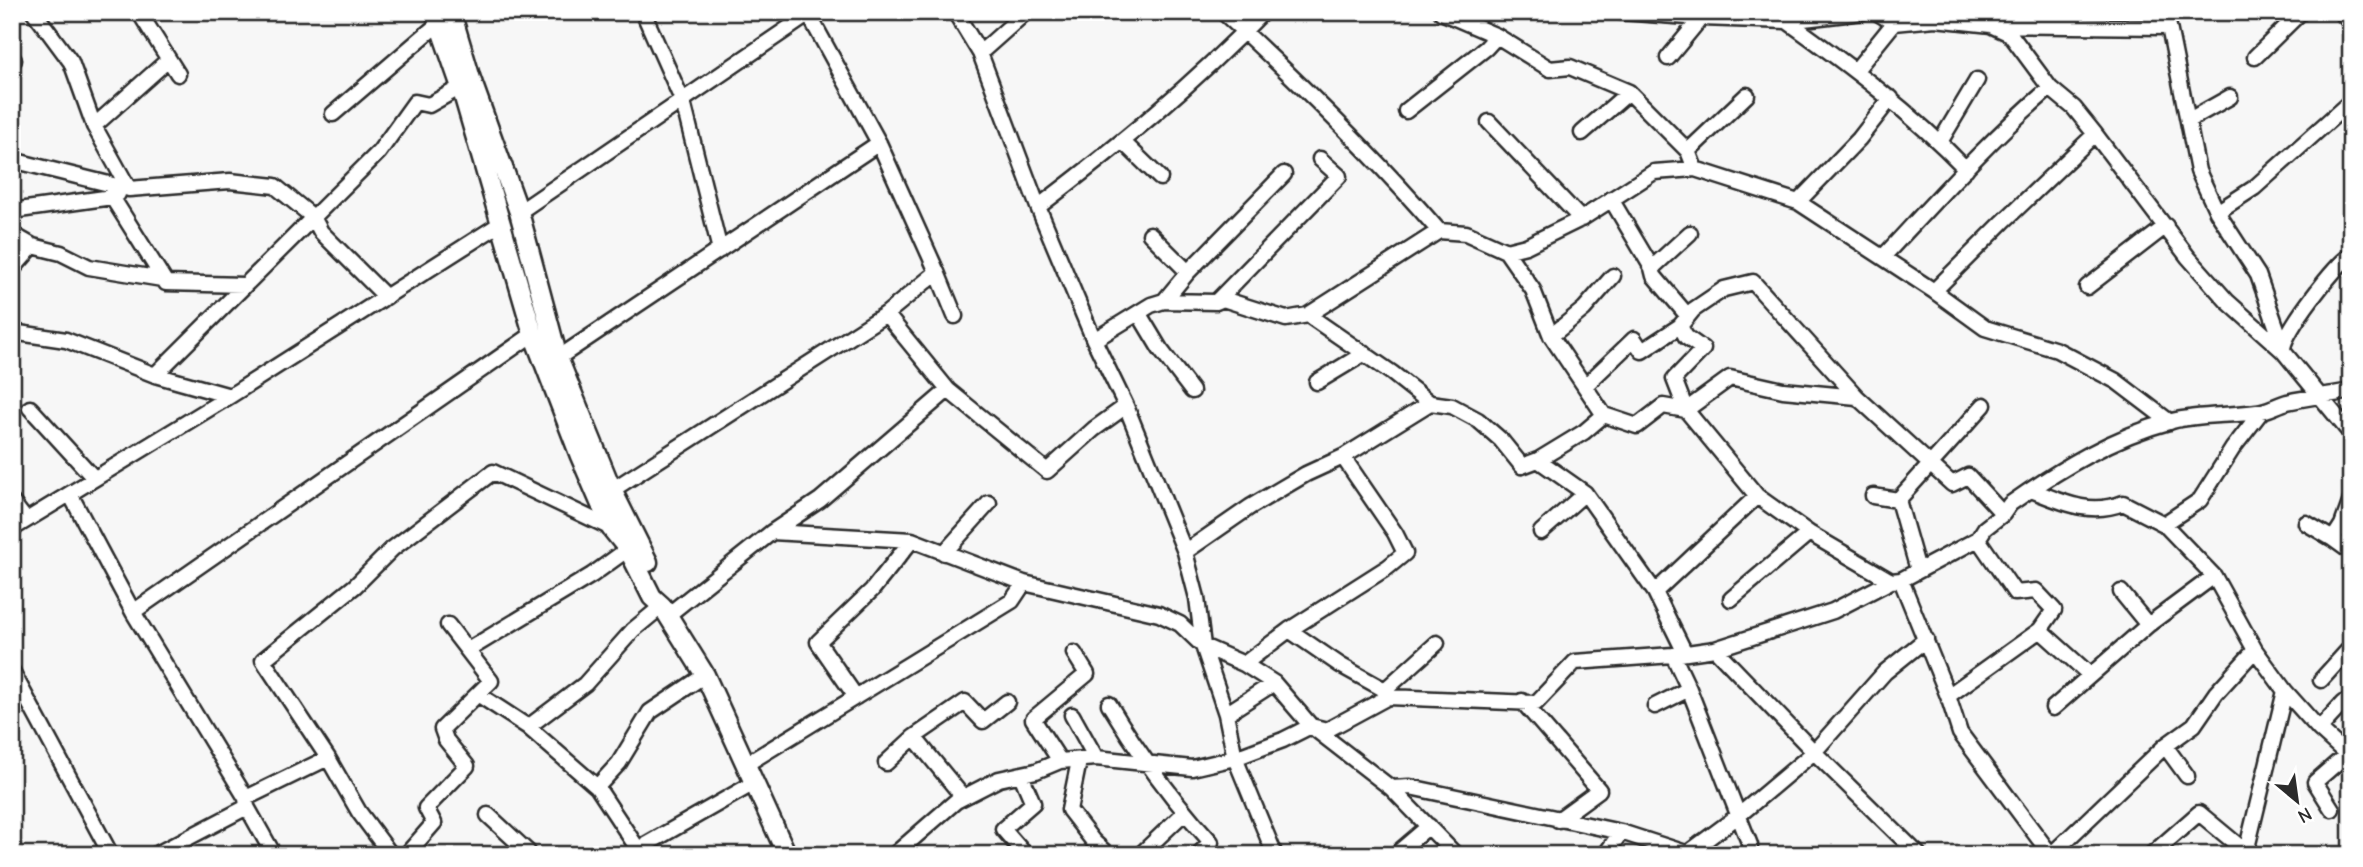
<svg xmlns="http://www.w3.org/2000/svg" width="2363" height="867" font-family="'Comic Neue',sans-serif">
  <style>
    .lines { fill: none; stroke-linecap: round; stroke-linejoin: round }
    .minor-casing { stroke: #2b2b2b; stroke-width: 19 }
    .major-casing { stroke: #2b2b2b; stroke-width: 23 }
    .minor { stroke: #fff; stroke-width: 14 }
    .major { stroke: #fff; stroke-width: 18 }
  </style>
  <rect width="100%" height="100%" fill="#f7f7f7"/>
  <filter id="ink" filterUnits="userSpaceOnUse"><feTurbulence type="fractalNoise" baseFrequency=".0143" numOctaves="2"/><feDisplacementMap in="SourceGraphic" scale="14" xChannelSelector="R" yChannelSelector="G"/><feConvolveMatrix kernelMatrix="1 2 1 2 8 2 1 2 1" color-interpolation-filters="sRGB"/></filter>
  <g filter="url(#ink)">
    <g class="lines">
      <defs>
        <path id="minor" d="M34,12L71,62L94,126L129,189
          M139,12L178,74
          M643,12L683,102L720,250
          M955,12L980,53L1038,207L1094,340L1126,406L1185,552L1197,598L1203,646L1226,714L1235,758L1275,855
          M1223,12C1299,82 1372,153 1439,231
          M1441,12L1497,36L1550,69L1570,67L1629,92L1688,151L1695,169L1798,202L1934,291L1985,328L2057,350L2116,381L2170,422
          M1621,12L1701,18L1787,21L1863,12
          M1876,12L1894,23L1935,19L1991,25L2167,27
          M2166,12L2198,171L2217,212L2258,275L2282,343
          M2341,12L2351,24
          M1787,21C1850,66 1911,112 1966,169
          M1986,23L2010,34L2050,88L2074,108L2095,134L2188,257L2227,301L2283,351L2351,434
          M980,53L1026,12
          M2255,57L2301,12
          M12,58L14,60L12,61
          M1668,58L1701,18
          M1856,70L1894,23
          M1406,111L1486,48L1497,36
          M333,114L438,24
          M2189,120L2230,97
          M1489,122L1581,219
          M94,126L168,60
          M1582,133L1629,92
          M1123,142L1160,178
          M1940,142L1977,80
          M1688,151L1747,95
          M12,160L129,189L230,181L275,186L313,217L321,232L386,297
          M112,197L166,283L244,285
          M1611,199L1652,268L1654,276L1687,315
          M1798,202L1859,139L1891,98
          M1038,207C1117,147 1194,84 1263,12
          M12,211L112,197L118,194
          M519,212L812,12
          M2217,212L2254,188L2351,101
          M12,234L33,246
          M1150,234L1188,272
          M1506,251L1533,290L1551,336L1604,415
          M1883,257C1937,199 1990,139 2050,88
          M1652,268L1690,233
          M12,270L33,246L61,253L89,267L162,279
          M937,272L955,316
          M2087,287L2166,226
          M1934,291L2003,222L2095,134
          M1164,301L1216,302L1223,299L1286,319L1308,315L1439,231L1466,233L1506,251L1526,246L1581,219L1654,172L1695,169
          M1216,302L1339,176L1320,159
          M886,314L948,390L1047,471L1094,429L1126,406
          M1139,314L1160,349L1192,391
          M1308,315L1392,373L1430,403L1452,406L1478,420L1501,440L1522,466L1538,460L1585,493L1655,592L1685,653
          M1680,326L1686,337L1703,349L1674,379L1686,410L1757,496L1809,533L1891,581
          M12,332L66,340L155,375L230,396
          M1551,336L1584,309L1613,276
          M1094,340L1151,305L1164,301L1188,272L1284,174
          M2283,349C2283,332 2336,264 2351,255
          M558,358L879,143
          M155,375L379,152L415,102L429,105L461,87
          M1317,382L1365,353
          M1585,386L1634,339L1642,351L1680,326L1693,310L1724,289L1753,282L1857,397L1952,484L1968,476L2003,514
          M30,408L94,478
          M1538,460L1584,432L1604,415L1637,426L1663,406L1686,410L1730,378L1783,390L1857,397
          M612,490L886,314L937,272L879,143L809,15
          M2031,490C2062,502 2090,516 2123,503L2164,524L2214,576L2255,650L2285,691L2319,729L2351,758
          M70,494L133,612L246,798L247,807
          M1873,496L1898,500L1918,570
          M1898,500L1984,405
          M2351,500L2342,525L2333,539L2351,552
          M12,502L26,520
          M2306,523L2333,539
          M2164,524L2200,500L2233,448L2261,412
          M12,529L230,396L500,224
          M772,532L912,540L1024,583L1159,614L1180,624L1203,646L1244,664L1274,683L1311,726L1391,788L1410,787L1621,832L1692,855
          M1541,532L1585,493
          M1185,552L1250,507L1306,474L1343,457L1430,403
          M944,553L989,503
          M1901,580L1948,696L1960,733L2051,855
          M1655,592L1757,496
          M2121,592L2148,625
          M1731,599L1809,533
          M673,611L772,532L820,500L948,390
          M133,612L533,334
          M1289,630L1340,665L1385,690L1388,697
          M2040,630L2090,675
          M1715,649L1814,752L1919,855
          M468,650L592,575L628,549
          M1673,655L1689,689L1750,845L1749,855
          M1244,664L1289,630L1388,567L1405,553L1395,533L1343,457
          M12,671L111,855
          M2321,680L2351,647
          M1385,690L1437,643
          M479,695L528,727L597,787L638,849L754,783
          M1948,696L2040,630L2054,610L2036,591L2015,593L1978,539
          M856,697L818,642L872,590L912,540
          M1522,701L1599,790L1558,820
          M1109,704C1140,756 1170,797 1211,842L1198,855
          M1655,706L1689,689
          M2053,708L2148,625L2214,576
          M1226,714L1274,683
          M1072,715L1096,758
          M528,727L585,684L633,630L662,606
          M2319,729L2343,703
          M914,737L963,797
          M2165,746L2187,776
          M753,760L1012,601L1024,583
          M1060,761L1033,719L1087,674L1074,653
          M1079,761L1069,810L1093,841L1108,855
          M886,763L914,737L965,702L983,721L1007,702
          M1021,775L1033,803L1003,829L1023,852
          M597,787L619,763L650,712L705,675
          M1391,788L1456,855
          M246,798L328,758
          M2332,809L2315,782L2346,755
          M488,815L528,852L524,855
          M2246,852L2285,691
          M1688,853L1738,816L1814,752L1885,672L1926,639
          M155,855L247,807L274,855
          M391,855L359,812L328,758L263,660L355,586L392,549L493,472L611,528
          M406,855L434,823L426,808L467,766L446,740L442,729L491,681L448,625
          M894,855L956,801L999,779L1036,771L1060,761L1096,758L1192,768L1235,758L1283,740L1311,726L1327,730L1388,697L1536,703L1575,662L1673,655L1715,649L1833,611L1891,581L1901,580L1978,539L1985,528L2003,514L2010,504C2060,469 2112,437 2172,421C2199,414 2228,416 2257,412C2267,411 2277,405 2287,402C2308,397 2330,395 2351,391
          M1140,855L1184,813
          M1395,855L1429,826
          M1605,855L1621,832
          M2051,855L2165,746L2194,725L2216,693L2255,650
          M2151,855L2199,813L2246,852L2252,854"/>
        <path id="major" d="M435,12L461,87L533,334L580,456L611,528L628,549L652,597L662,606L705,675L787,855
          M451,12L471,79L519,212L558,358L612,490L648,562"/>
      </defs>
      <use href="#minor" class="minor-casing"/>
      <use href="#major" class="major-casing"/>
      <use href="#minor" class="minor"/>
      <use href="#major" class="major"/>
    </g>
  </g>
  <rect width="2363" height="867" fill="none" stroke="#fff" stroke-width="42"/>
  <rect x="21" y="21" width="2321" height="825" fill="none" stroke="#2b2b2b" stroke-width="2.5" filter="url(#ink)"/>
  <g transform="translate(2297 801) rotate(151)" stroke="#ffffff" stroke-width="5" paint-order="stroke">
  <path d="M0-5L12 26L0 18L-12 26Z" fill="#2b2b2b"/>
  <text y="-10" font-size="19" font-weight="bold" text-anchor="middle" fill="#2b2b2b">N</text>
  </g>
</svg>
